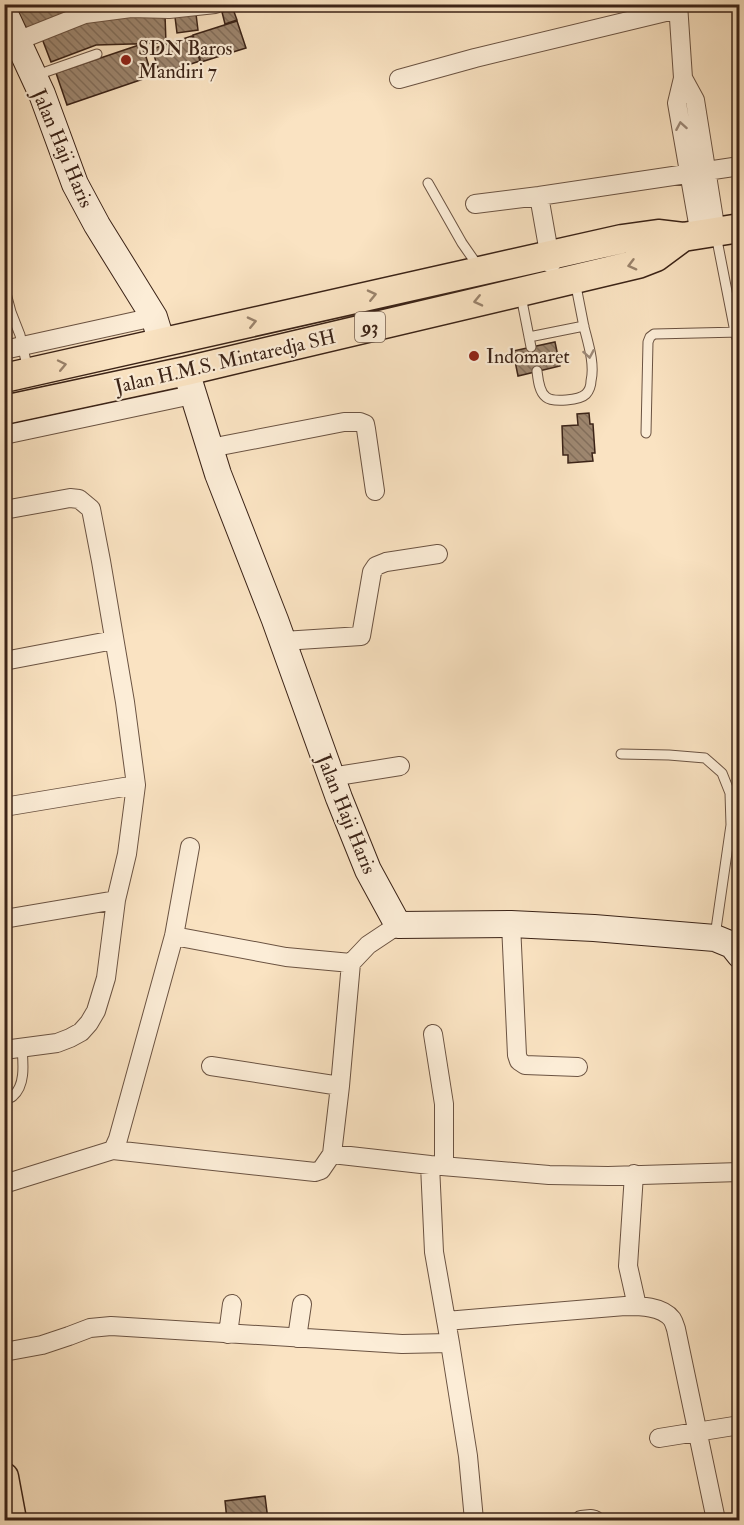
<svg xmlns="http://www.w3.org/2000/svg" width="744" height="1525" font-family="'IM FELL Double Pica',serif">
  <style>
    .building { fill: url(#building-back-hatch); stroke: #3b2317; stroke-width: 1.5 }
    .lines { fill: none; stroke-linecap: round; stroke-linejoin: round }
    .lane-casing { stroke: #6b5342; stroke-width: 11 }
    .street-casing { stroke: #6b5342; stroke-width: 20 }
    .secondary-casing { stroke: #3b2317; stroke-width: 28 }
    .primary-casing { stroke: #3b2317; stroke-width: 31 }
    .lane { stroke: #fcedd7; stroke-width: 9 }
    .street { stroke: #fcedd7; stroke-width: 18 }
    .secondary { stroke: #fcedd7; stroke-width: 26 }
    .primary { stroke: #fae3c2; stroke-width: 28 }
    .oneway { stroke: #9c8877 }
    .oneway2 { stroke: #9a836c }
    .poi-dot { fill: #8f2418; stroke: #fcedd7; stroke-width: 2 }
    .labels { text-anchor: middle; stroke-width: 4.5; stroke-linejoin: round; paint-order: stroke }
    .shield { fill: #fcedd7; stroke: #756051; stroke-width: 1.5 }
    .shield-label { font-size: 18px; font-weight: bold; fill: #3b2317 }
    .poi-label { font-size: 20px; fill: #3b2317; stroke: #fcedd7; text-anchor: start }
    .street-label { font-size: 20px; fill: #3b2317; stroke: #fcedd7 }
  </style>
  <defs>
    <pattern id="building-back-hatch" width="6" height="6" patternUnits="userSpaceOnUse" patternTransform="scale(1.5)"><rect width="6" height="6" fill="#9e8770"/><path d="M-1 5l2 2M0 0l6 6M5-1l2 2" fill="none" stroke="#826e5b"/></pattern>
  </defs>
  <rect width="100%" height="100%" fill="#fae3c2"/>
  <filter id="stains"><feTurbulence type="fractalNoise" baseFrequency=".00333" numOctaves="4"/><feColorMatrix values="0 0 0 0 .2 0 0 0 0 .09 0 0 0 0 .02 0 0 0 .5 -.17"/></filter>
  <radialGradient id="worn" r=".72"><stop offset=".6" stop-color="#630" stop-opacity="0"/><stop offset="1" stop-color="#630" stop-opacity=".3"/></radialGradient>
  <path class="building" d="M71,4L73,16L26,35L14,5Z
    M233,9L237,20L225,24L222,12Z
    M196,14L198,30L177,33L175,17Z
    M165,15L166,43L96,45L51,62L41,36L95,16Z
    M237,21L246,48L201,62L193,35Z
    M192,36L200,61L160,74L152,49Z
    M142,44L152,76L67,105L56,73Z
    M555,342L560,366L518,376L513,351Z
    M589,413L590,424H593L595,453H592L593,461L568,463V455H563L562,426L578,425L577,414Z
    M265,1496L268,1520H227L225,1501Z
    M61,1514L121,1518V1520H61Z"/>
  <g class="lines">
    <defs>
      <path id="lane" d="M34,76L97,54
        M428,183L462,243L478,266
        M716,235L735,332L740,347
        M4,286L11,312L20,335L28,370
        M521,296L531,347
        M529,337L584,326
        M537,371C538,379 539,392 546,397C553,403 580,400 586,394C589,391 591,385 591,381C595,364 588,343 584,327C581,311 578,296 575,281
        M646,433L648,342L650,337L654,334L740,332
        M621,754L669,755L705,758L722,773L730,793L731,825L715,936
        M4,1100C6,1100 12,1097 13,1096C26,1085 23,1062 22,1048"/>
      <path id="street" d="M678,4L683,78L677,103L700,235
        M17,41L85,14L131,8L169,9L215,4
        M683,78L695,100L716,232
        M399,79L475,58L678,9
        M539,196L551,264
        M475,204L539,196L740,166
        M4,350L154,317
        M4,435L192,395
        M210,448L344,422H360L365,424L366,429L375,491
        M4,510L70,498L79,499L91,509L101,561L125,702L136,785L127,854L116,900L106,978L96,1011L89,1023L81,1032L70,1038L57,1043L4,1050
        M283,641L361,636L372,572L376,566L386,562L438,554
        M4,661L114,640
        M331,777L400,766
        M4,807L136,785
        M4,919L116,900
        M511,924L517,1055L519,1061L525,1065L578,1067
        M174,936L286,957L351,963
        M433,1034L444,1104V1166
        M211,1066L340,1086
        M113,1150L118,1139L174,936L190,847
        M430,1165L549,1175L608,1176L740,1172
        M634,1174L628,1266L637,1306
        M4,1184L113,1150L315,1172L321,1170L332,1154L340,1086L351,963L368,945L398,925
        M446,1321L625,1306C640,1306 662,1306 672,1319C674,1322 675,1326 676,1329L716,1520
        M228,1334L232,1304
        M297,1338L302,1304
        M450,1343L468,1456L474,1520
        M4,1352L42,1345L69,1336L90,1328L111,1326L402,1344L450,1343L434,1252L430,1165L332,1154
        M659,1438L740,1425
        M581,1520L591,1519L595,1520"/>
      <path id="secondary" d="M4,12L42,94L75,184L97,225L154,317L162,343
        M186,371L218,474L275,620L339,798L368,870L398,925L511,924L594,928L715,938L732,945L740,955"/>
      <path id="primary" d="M4,378L622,239L658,234L683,237L740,228
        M4,410L186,371L638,264L656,257L683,237
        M4,1477L12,1520"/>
    </defs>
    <use href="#lane" class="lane-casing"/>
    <use href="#street" class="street-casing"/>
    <use href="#secondary" class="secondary-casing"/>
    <use href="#primary" class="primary-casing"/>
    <use href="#lane" class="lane"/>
    <use href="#street" class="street"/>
    <use href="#secondary" class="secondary"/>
    <use href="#primary" class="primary"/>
  </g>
  <defs><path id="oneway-chevron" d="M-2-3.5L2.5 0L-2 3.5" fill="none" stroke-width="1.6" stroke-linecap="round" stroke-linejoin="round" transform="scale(1.5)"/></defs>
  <g class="oneway">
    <use href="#oneway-chevron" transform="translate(681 126) rotate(-100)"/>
    <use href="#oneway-chevron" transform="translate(589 354) rotate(80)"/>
  </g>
  <g class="oneway2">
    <use href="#oneway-chevron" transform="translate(632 265) rotate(165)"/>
    <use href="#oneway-chevron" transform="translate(372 295) rotate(-13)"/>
    <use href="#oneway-chevron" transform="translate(478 301) rotate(167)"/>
    <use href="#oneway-chevron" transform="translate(252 322) rotate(-13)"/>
    <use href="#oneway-chevron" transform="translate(62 365) rotate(-12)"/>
  </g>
  <g class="poi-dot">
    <circle cx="126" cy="60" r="6"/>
    <circle cx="474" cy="356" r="6"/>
  </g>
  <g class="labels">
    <rect class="shield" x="355" y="312" width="30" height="30" rx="4.5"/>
    <g class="shield-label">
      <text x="370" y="333">93</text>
    </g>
    <g class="poi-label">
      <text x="138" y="55">SDN Baros<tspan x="138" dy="23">Mandiri 7</tspan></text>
      <text x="486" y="363">Indomaret</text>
    </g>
    <g class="street-label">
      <text transform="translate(63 148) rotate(67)" y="7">Jalan Haji Haris</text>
      <text transform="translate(225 361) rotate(-13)" y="7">Jalan H.M.S. Mintaredja SH</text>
      <text transform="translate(347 814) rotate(68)" y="7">Jalan Haji Haris</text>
    </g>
  </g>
  <rect width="744" height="1525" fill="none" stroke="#fae3c2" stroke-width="24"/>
  <rect x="6" y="6" width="732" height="1513" fill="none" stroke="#3b2317" stroke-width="3"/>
  <rect x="12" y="12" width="720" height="1501" fill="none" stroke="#3b2317" stroke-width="1.5"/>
  <rect width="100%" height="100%" filter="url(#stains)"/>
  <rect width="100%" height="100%" fill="url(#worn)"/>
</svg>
